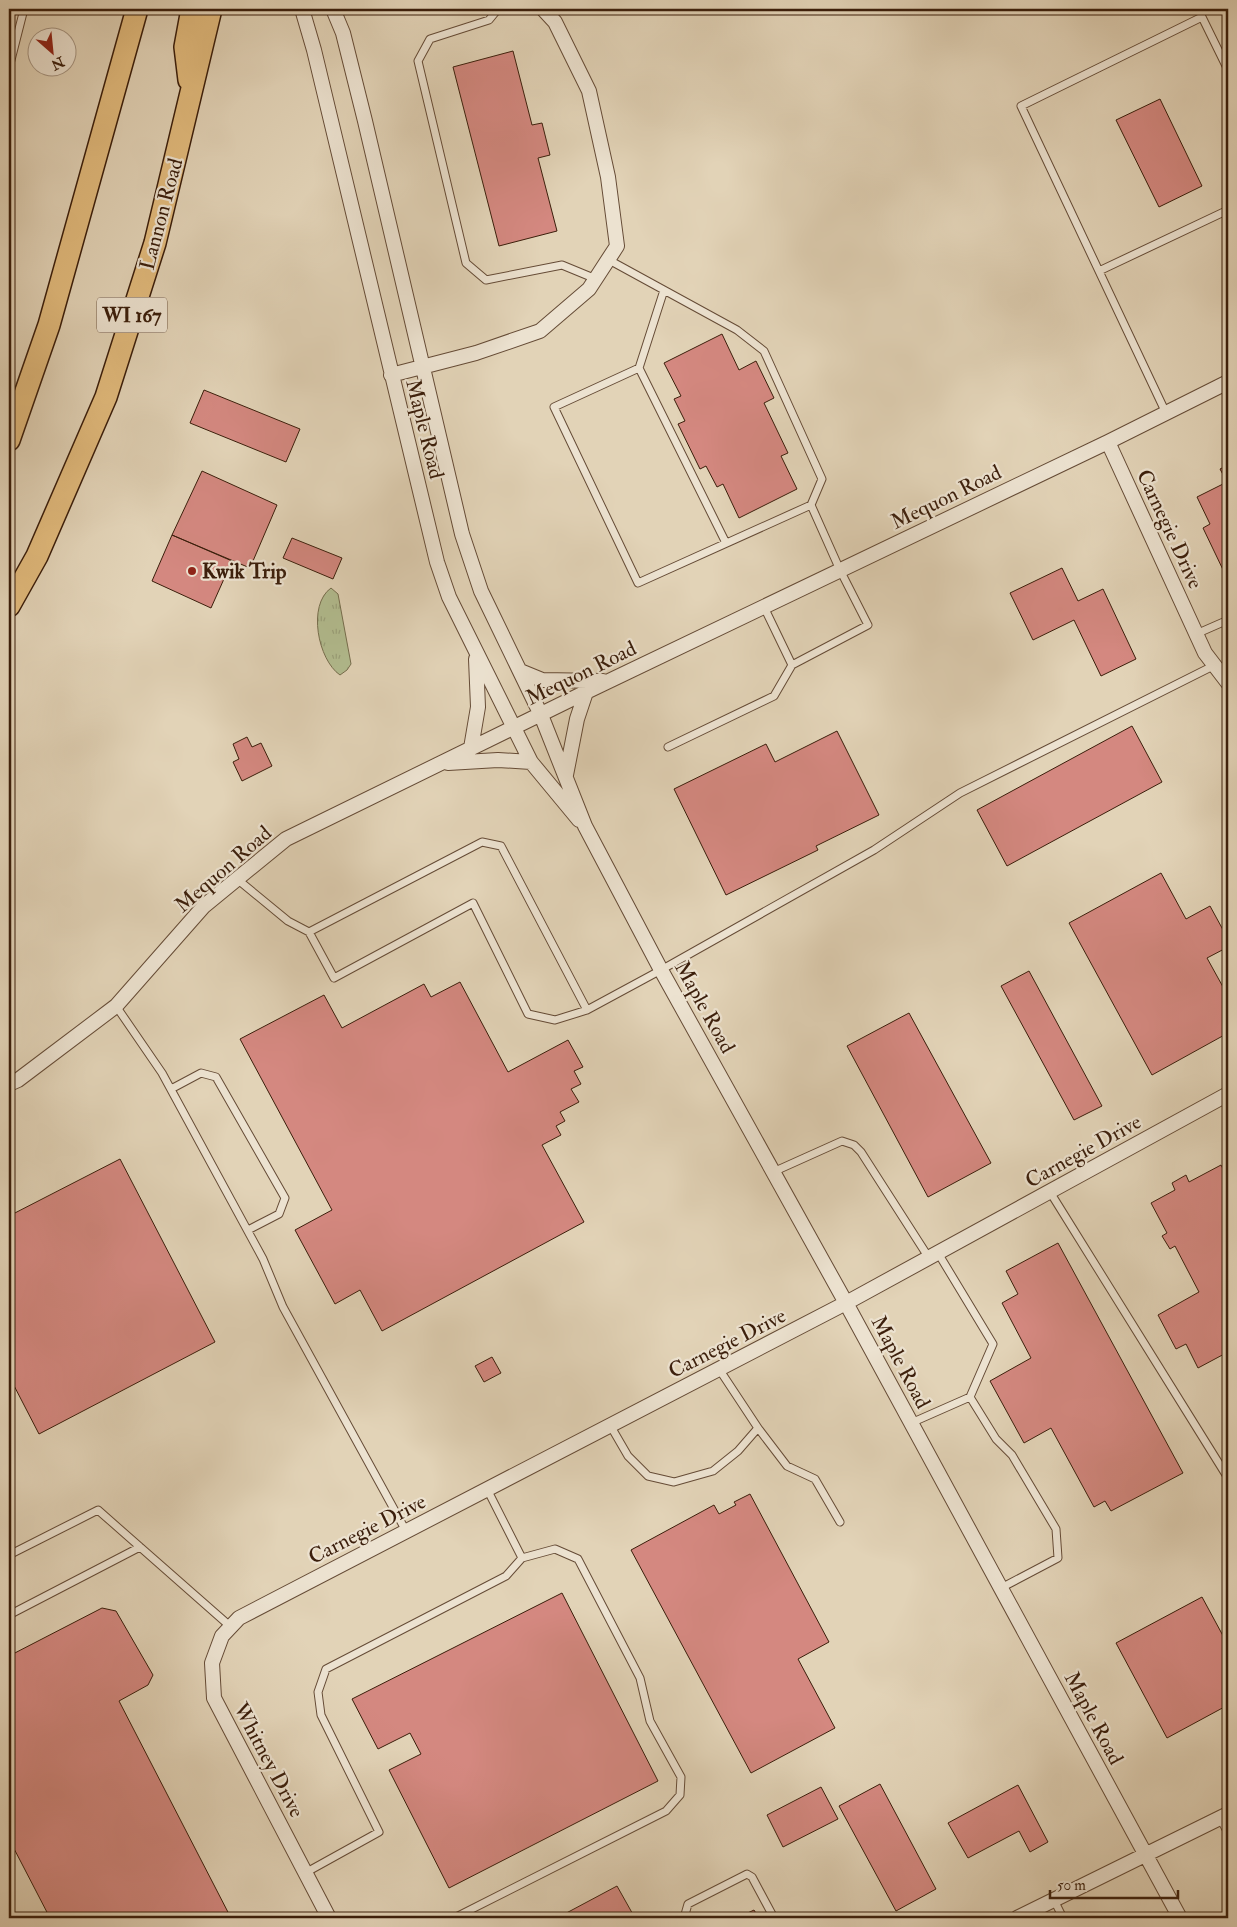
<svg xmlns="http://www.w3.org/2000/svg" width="1237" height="1927" font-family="'IM FELL Double Pica',serif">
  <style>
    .grass { fill: url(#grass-tufts); stroke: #766d4d }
    .building { fill: #d48880; stroke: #3b1e0b }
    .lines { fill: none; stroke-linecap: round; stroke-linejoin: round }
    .lane-casing { stroke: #654b36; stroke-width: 9 }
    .street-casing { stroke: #654b36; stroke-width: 16 }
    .primary-casing { stroke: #3b1e0b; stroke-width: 24 }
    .lane { stroke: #ece2d0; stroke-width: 7 }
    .street { stroke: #ece2d0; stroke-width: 14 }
    .primary { stroke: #e1ba7c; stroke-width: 21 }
    .poi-dot { fill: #8f2418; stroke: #ece2d0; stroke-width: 2 }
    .labels { text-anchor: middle; stroke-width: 4.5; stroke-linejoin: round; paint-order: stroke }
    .shield { fill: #ece2d0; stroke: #705946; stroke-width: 1 }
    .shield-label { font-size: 20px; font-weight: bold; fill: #3b1e0b }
    .street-label { font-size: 21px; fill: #3b1e0b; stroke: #ece2d0 }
    .poi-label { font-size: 21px; font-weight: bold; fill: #3b1e0b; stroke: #ece2d0; text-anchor: start }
  </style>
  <defs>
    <pattern id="grass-tufts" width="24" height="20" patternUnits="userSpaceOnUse" patternTransform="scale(1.25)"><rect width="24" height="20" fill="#b2bc8f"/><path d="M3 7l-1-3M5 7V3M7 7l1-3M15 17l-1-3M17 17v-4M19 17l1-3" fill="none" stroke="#9aa17a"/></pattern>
  </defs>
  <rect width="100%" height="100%" fill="#e2d3b7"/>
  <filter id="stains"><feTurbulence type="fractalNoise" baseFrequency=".004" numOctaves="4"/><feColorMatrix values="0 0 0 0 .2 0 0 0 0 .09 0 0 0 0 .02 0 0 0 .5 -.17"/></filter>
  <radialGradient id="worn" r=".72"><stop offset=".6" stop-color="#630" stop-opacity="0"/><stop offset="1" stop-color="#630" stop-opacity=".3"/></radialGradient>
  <path class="grass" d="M331,588L338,594L351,664L347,670L340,675C318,660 307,605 331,588Z"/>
  <path class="building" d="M513,51L532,125L542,123L550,155L538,158L557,231L499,246L453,67Z
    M1160,99L1202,186L1159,207L1116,120Z
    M722,334L739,370L756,361L774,398L764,403L788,453L781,456L797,489L739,518L723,484L717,487L706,466L700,469L678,424L685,421L674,399L681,396L664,363Z
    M204,390L300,429L286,462L190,423Z
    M1228,465V575L1226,576L1203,528L1210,524L1197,497L1227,482L1220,469Z
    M202,471L277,505L250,568L172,535Z
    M172,535L232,561L211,608L152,581Z
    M292,538L342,558L333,579L283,558Z
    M1062,568L1078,601L1103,589L1136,659L1101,676L1074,620L1033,640L1010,593Z
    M1132,726L1162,782L1007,866L977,810Z
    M837,731L879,815L816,846L818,850L726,895L674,789L766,744L775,762Z
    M247,737L252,747L261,743L272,766L242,781L233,762L239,759L233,744Z
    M1161,873L1186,919L1210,906L1228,939V947L1207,958L1228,996V1033L1152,1075L1069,923Z
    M1029,971L1102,1106L1074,1120L1001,986Z
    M460,982L508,1072L568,1040L583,1067L574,1071L581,1084L571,1089L579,1102L560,1112L565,1121L556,1126L561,1135L542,1145L584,1222L382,1331L360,1290L335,1304L295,1230L332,1210L240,1039L324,995L342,1028L424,984L431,997Z
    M909,1013L991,1163L928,1197L847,1046Z
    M120,1159L215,1342L39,1434L9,1376V1216Z
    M1221,1165L1228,1178V1352L1198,1368L1186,1344L1176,1349L1158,1315L1199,1292L1175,1246L1170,1249L1162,1236L1167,1233L1151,1203L1175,1190L1172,1183L1186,1175L1189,1182Z
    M1058,1243L1183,1473L1111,1511L1105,1501L1094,1507L1051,1428L1024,1443L990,1381L1031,1358L1002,1303L1018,1294L1006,1271Z
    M492,1357L501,1373L484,1382L475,1366Z
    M750,1494L829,1642L798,1659L835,1728L751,1773L631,1550L714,1505L719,1514L736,1505L734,1502Z
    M562,1593L658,1781L449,1888L389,1770L421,1754L410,1733L378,1749L352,1699Z
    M1202,1597L1228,1645V1705L1167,1738L1116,1643Z
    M102,1608L116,1611L153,1675L148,1685L119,1701L231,1918H50L9,1839V1656Z
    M880,1784L936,1889L896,1911L839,1806Z
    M1018,1785L1048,1842L1030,1852L1019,1831L968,1858L948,1823Z
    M821,1787L838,1819L783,1847L767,1815Z
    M617,1886L635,1918H557Z
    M754,1910L759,1918H737Z"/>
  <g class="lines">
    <defs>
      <path id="lane" d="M498,9L489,20L430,39L418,61L466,263L486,280L562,265L596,279
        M9,68L24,9
        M609,260L737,330L764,351L822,479L811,505L840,570L868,625L792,665L764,607
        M1099,271L1228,210
        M664,290L639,368L554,407L638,583L811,505
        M639,368L726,543
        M1166,413L1021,106L1202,17L1228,70
        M1196,634L1228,620
        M668,747L774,696L792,665
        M237,879L288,921L309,932L482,842L501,846L587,1010
        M309,932L334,978L473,903L528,1014L555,1020L587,1010L661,970L874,850L960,793L1215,665
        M116,1006L162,1073L263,1259L283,1307L406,1531
        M171,1089L201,1073L216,1077L285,1198L279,1214L248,1230
        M773,1172L842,1141L854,1145L861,1152L929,1258
        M1050,1192L1228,1478
        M938,1253L993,1344L970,1397L996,1439L1012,1455L1056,1529L1058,1558L1001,1588
        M719,1369L758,1428L787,1466L815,1479L840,1522
        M911,1423L970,1397
        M610,1425L628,1456L648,1476L674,1482L713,1471L738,1451L758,1428
        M9,1555L98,1510L231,1627
        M9,1615L140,1547
        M1220,1818L1228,1833
        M305,1873L379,1832L321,1715L318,1692L326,1669L506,1576L522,1558
        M1054,1900L1063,1918
        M454,1918L666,1811L680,1795L681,1777L650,1721L640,1678L578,1559L555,1549L522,1558L487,1489
        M684,1918L688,1904L747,1874L752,1877L774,1918"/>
      <path id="street" d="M302,9L314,50L437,562L449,597L531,762L579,820
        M333,9L343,33L365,121L462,534L481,591L541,715L585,826L661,970L846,1303L1180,1918
        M391,375L476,353L540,331L589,289L617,246L608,177L589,91L555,22L543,9
        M1108,442L1205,653L1228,683
        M520,671L542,680L603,681
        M471,748L478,707L476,659
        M448,763L498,760L531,762
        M566,775L577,719L586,692
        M9,1084L18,1080L116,1006L204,906L286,839L586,692L1108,442L1228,382
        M329,1918L214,1698L212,1663L222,1636L239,1618L846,1303L1228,1094
        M1017,1918L1228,1814"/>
      <path id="primary" d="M189,80L185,47L192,9
        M9,440L49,325L137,9
        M9,606L37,556L106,397L155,243L211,9"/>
    </defs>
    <use href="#lane" class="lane-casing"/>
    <use href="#street" class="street-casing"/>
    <use href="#primary" class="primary-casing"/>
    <use href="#lane" class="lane"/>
    <use href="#street" class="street"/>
    <use href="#primary" class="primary"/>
  </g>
  <circle class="poi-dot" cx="192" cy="571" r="5"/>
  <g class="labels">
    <rect class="shield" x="97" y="297.5" width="70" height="35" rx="4"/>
    <g class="shield-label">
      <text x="132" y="322">WI 167</text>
    </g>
    <g class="street-label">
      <text transform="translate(161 214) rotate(-75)" y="7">Lannon Road</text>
      <text transform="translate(425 429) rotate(76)" y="7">Maple Road</text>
      <text transform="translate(946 497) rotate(-26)" y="7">Mequon Road</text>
      <text transform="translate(1170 529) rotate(65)" y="7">Carnegie Drive</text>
      <text transform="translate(581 673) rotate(-26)" y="7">Mequon Road</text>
      <text transform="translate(223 869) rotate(-41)" y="7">Mequon Road</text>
      <text transform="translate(705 1007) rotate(61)" y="7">Maple Road</text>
      <text transform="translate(1083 1151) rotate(-29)" y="7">Carnegie Drive</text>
      <text transform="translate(727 1343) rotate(-27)" y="7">Carnegie Drive</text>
      <text transform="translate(901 1362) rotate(62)" y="7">Maple Road</text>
      <text transform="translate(367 1529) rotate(-27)" y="7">Carnegie Drive</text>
      <text transform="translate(1094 1718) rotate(62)" y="7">Maple Road</text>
      <text transform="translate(269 1760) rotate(62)" y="7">Whitney Drive</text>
    </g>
    <g class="poi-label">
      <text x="202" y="578">Kwik Trip</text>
    </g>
  </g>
  <rect width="1237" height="1927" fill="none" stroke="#e2d3b7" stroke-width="30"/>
  <rect x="10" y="10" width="1217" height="1907" fill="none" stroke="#3b1e0b" stroke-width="2.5"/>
  <rect x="15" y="15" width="1207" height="1897" fill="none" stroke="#3b1e0b"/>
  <g transform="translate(52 52) rotate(153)"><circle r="24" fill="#ece2d0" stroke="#a59481"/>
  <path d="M0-4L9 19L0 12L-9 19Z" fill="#8f2418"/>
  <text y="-8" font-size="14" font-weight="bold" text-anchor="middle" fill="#3b1e0b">N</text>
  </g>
  <path d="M1050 1890v8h128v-8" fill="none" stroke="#3b1e0b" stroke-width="2.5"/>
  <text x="1057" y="1890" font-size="15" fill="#3b1e0b" stroke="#ece2d0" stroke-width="4" paint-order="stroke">50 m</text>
  <rect width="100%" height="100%" filter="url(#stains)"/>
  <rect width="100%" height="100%" fill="url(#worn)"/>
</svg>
